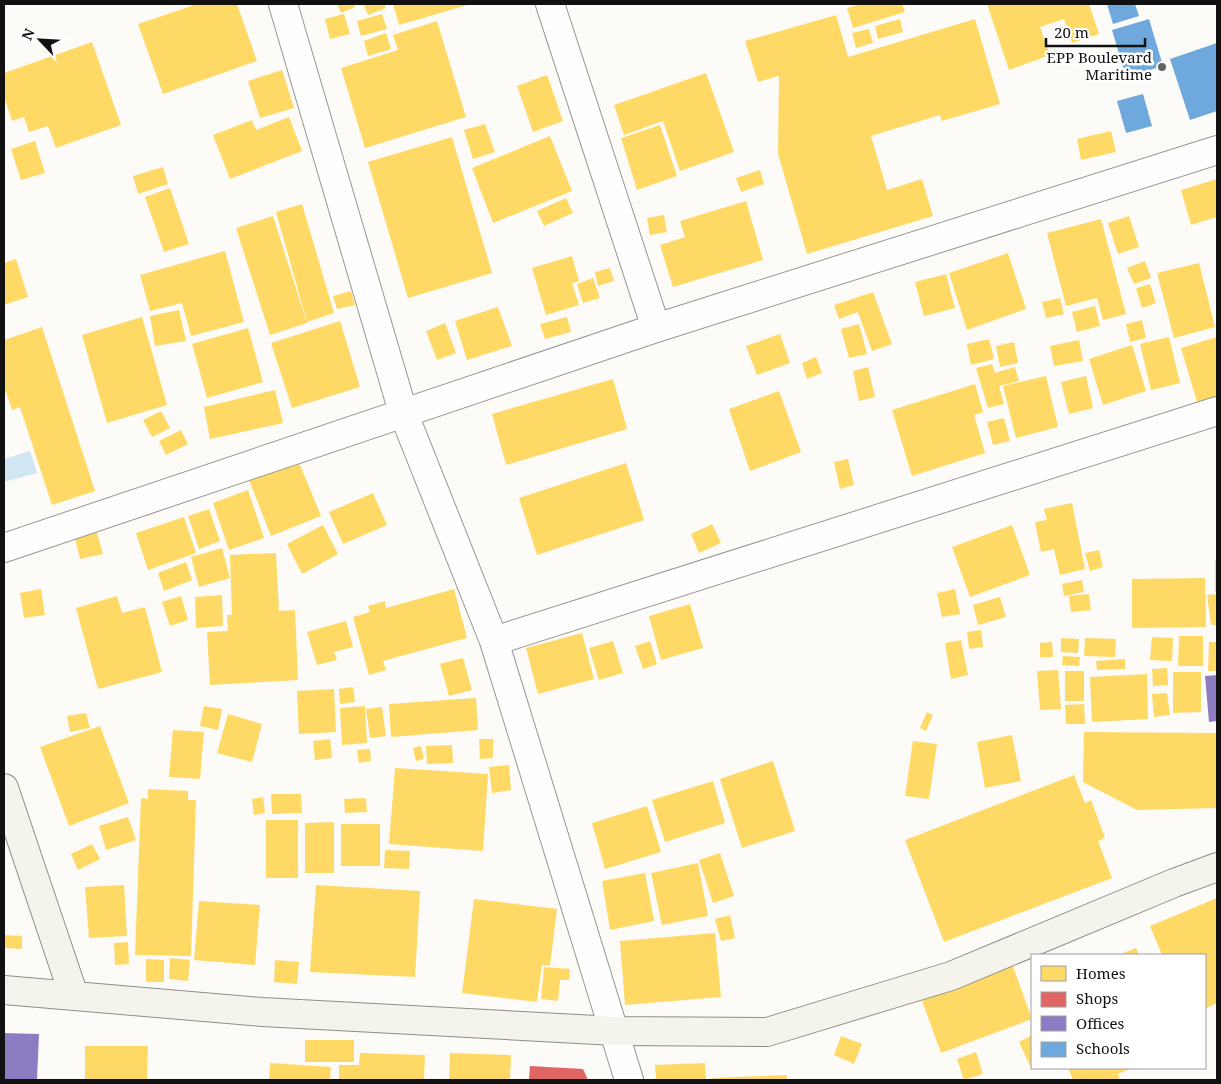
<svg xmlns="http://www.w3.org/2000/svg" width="1221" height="1084" font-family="'Noto Serif',serif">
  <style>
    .water { fill: #d1e6f3 }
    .homes { fill: #ffd966 }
    .shops { fill: #e06666 }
    .offices { fill: #8e7cc3 }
    .schools { fill: #6fa8dc }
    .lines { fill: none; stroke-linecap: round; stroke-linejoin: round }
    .street-casing { stroke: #979695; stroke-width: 30 }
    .secondary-casing { stroke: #8d8d8b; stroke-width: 30 }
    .street { stroke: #fffefe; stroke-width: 28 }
    .secondary { stroke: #f5f4ec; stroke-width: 28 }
    .poi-dot { fill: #636362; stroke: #fff; stroke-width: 2 }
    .labels { text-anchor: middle; stroke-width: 5; stroke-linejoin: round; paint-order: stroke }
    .poi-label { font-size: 15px; fill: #111; stroke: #fff; text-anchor: end }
  </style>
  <rect width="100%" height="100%" fill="#fcfbf7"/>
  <path class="water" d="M30,451L37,473L4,482V459Z"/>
  <path class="homes" d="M197,4H237L257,61L163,94L138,24Z
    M337,4H354L355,7L341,13Z
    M369,4H384L386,8L368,15L364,6Z
    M393,4H471L399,25Z
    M861,4H902L905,12L853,28L847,8Z
    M987,4H1089L1099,34L1072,43L1064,19L1040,27L1050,55L1009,70Z
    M344,14L350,34L330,39L325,19Z
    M382,14L387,29L361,36L357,21Z
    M836,15L848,57L975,19L1000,104L942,121L940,115L871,136L887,190L922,179L933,216L807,254L778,154L779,76L758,82L745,41Z
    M900,19L903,32L878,39L875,26Z
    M437,21L466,117L365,148L341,68L398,50L393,35Z
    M869,29L873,43L856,48L852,33Z
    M386,33L391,49L368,56L364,41Z
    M92,42L121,125L56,148L48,126L29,132L24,117L12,121L4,96V73Z
    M282,70L294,108L260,118L248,81Z
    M706,73L734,152L680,171L663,121L624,135L614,105Z
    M547,75L563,121L533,132L517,86Z
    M289,117L302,151L230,179L213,135L252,120L256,130Z
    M485,124L495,152L473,159L464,130Z
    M660,125L677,176L637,190L621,138Z
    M1111,131L1116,152L1081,160L1077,139Z
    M550,136L572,191L493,223L472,168Z
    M452,137L492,273L408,298L368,162Z
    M35,141L45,173L21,180L11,149Z
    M163,167L168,184L138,194L133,176Z
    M760,170L764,184L741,192L736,178Z
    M1217,179V217L1191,225L1181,190Z
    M170,188L189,244L164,252L145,197Z
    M566,198L573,213L544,226L537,211Z
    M746,201L763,260L673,287L660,245L685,237L680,221Z
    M302,204L334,313L307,322L276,212Z
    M664,215L667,232L650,235L647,218Z
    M273,216L307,323L270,335L236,228Z
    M1129,216L1139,247L1118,254L1108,223Z
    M1101,219L1126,314L1103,320L1097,298L1066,306L1047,233Z
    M225,251L244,322L191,336L182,303L150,311L140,275Z
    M1008,253L1026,309L967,330L949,273Z
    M572,256L579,281L572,283L579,305L546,315L532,268Z
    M16,259L28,297L4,305V263Z
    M1145,261L1151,278L1134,284L1127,268Z
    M1199,263L1215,327L1174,338L1157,273Z
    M610,268L614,281L598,286L595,272Z
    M946,274L955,308L924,316L915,282Z
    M593,278L600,298L583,303L577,284Z
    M1150,284L1156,303L1142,308L1136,288Z
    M351,291L355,305L337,309L333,296Z
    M873,292L892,344L872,351L858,312L839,319L834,305Z
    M1060,298L1064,314L1046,318L1042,302Z
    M1095,306L1100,326L1077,332L1072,312Z
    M498,307L512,346L467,360L455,321Z
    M179,310L186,341L155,346L150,316Z
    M142,317L167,405L107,423L82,335Z
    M567,317L571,332L545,339L540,324Z
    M1142,320L1146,338L1130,342L1126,324Z
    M340,321L360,387L292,408L271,343Z
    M445,323L456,353L437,360L426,331Z
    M859,324L867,354L849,358L841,329Z
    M42,327L95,491L52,505L20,407L12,410L6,392L4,393V340Z
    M248,328L263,382L207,398L192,344Z
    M780,334L790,363L757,375L746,346Z
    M1169,337L1180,383L1151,390L1140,344Z
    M1217,337V396L1197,402L1181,348Z
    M989,339L994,359L971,365L967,344Z
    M1079,340L1083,361L1054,366L1050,346Z
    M1014,342L1018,363L1000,367L996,346Z
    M1132,345L1146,391L1103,405L1089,359Z
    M816,357L822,373L807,379L802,363Z
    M992,364L995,373L1015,367L1019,381L999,386L1004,404L988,408L976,368Z
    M868,367L875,397L859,401L853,371Z
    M1046,376L1058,427L1016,438L1003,386Z
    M1086,376L1093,408L1069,414L1061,382Z
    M613,379L627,429L506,465L492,414Z
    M975,384L983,412L974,415L985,453L912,476L892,410Z
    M275,390L283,423L210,439L204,407Z
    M779,391L801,452L750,471L729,409Z
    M161,411L170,428L152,437L143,420Z
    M1004,418L1010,441L993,445L987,422Z
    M181,430L188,444L166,455L159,441Z
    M848,459L854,485L840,489L834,462Z
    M298,460L321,516L271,536L249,480Z
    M626,463L644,520L537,555L519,498Z
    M248,490L264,538L229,550L213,503Z
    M373,493L387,525L343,544L329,512Z
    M1072,503L1085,569L1060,575L1054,549L1041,552L1035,522L1047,520L1044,509Z
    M209,509L220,541L199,549L188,516Z
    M184,517L196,553L148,570L136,533Z
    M712,524L721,543L699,553L691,534Z
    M323,525L338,554L302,574L287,544Z
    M1012,525L1030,575L970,597L952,547Z
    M96,529L103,554L80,559L74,535Z
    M222,548L230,578L199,587L191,557Z
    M1099,550L1103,567L1090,571L1085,553Z
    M276,553L279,611L295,610L298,680L210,685L207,632L228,631L227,615H232L230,555Z
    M1215,561H1217V592L1215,591Z
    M186,562L192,580L164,591L158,573Z
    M1205,578L1206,627L1132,628V579Z
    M1082,580L1084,592L1064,596L1062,584Z
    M41,589L45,615L24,618L20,593Z
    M454,589L467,638L383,661L386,670L369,675L353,617L370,612L368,606L385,601L386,608Z
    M955,589L960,614L942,617L937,593Z
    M1089,594L1091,610L1071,612L1069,596Z
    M1217,594V625H1211L1207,595Z
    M222,595L223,626L196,628L195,597Z
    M117,596L122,613L145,607L162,672L98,689L76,608Z
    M181,596L188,620L170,626L162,602Z
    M1000,597L1006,617L978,625L973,605Z
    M690,604L703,648L661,660L649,616Z
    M346,621L353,647L334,652L337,660L317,665L307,632Z
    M981,630L983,647L969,649L967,632Z
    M582,633L594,679L538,694L526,648Z
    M1179,636H1203V666H1178Z
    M1152,637L1173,638L1172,661L1150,660Z
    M1061,638L1079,639L1078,653L1061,652Z
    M1085,638L1116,639L1115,657L1084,656Z
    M961,640L968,675L951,679L945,643Z
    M613,641L623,673L599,680L589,648Z
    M650,641L657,664L643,669L635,646Z
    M1052,642L1053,657H1040V643Z
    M1209,642H1217V671H1208Z
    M1063,656L1080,657L1079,666L1062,665Z
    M463,658L472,690L449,696L440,664Z
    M1125,659V669L1097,670L1096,661Z
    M1167,668L1168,685L1153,686L1152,669Z
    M1058,670L1061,709L1040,710L1037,671Z
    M1065,671H1084V701H1065Z
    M1173,672H1201V712L1173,713Z
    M1147,674L1148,719L1092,722L1090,677Z
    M353,687L355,702L340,704L339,689Z
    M334,689L336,732L299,734L297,691Z
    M1167,693L1170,715L1154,717L1152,694Z
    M476,698L478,730L391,737L389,704Z
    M1084,704L1085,724H1066L1065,705Z
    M204,706L222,709L218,730L200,726Z
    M365,706L367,743L342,745L340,708Z
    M382,707L386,736L370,738L366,709Z
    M927,712L933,715L926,731L920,728Z
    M86,713L90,728L70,732L67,716Z
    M228,714L262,724L252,762L217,753Z
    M100,726L129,803L69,826L40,747Z
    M173,730L204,732L200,779L169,777Z
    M1084,732L1217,733V808L1137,810L1083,782Z
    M1012,735L1021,781L985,788L977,742Z
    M330,739L332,758L315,760L313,741Z
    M479,739H493V758L480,759Z
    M913,741L937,744L929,799L905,796Z
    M452,745L453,763L427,764L426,746Z
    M421,746L424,759L416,761L413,748Z
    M370,749L371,761L359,763L357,750Z
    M773,761L795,831L742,848L720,779Z
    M509,765L511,790L492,793L489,767Z
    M395,768L488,774L483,851L389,844Z
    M1074,775L1085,803L1091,800L1105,838L1098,841L1112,878L944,942L905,840Z
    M713,781L725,823L665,842L652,800Z
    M148,789L188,791V800H196L191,956L135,955L141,798L148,799Z
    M271,794H301L302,813L272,814Z
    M263,797L265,813L254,815L252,799Z
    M366,798L367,812L345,813L344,799Z
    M647,806L661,852L605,869L592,823Z
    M128,817L136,840L106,850L99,826Z
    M266,820H298V878H266Z
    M334,822V873H305V823Z
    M341,824H380V866H341Z
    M92,844L100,859L78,870L71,854Z
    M385,850L410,851L409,869L384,868Z
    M720,853L734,896L713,903L699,860Z
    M698,863L708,916L662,925L651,873Z
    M645,873L654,921L610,930L602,881Z
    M124,885L127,936L89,938L85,887Z
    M316,885L420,891L415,977L310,972Z
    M1217,898V1003L1205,1009V955H1162L1150,926Z
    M474,899L557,909L550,966L542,965L537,1002L462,993Z
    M199,901L260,905L255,965L194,960Z
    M730,915L735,938L721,941L715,919Z
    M715,933L721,997L625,1005L620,941Z
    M4,935L22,936V949L4,948Z
    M128,942L129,964L115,965L114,943Z
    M1136,948L1139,955H1119Z
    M170,958L190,960L188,981L169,979Z
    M146,959L164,960V982H146Z
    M275,960L299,962L297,984L274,982Z
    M1011,961L1032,1019L941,1053L920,995Z
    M544,967L570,969L569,980H560L558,1001L541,999Z
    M1032,1035V1070L1019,1042Z
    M841,1036L862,1044L854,1064L834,1055Z
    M305,1040H354V1062H305Z
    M85,1046H148L147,1080H85Z
    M976,1052L983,1074L964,1080L957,1059Z
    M360,1053L425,1055L424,1080H339V1065H359Z
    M450,1053L511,1055L510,1080H449Z
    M270,1063L331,1067L330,1080H269Z
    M705,1063L706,1080H656L655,1065Z
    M1068,1068H1132L1118,1074L1120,1080H1073Z
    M787,1075V1080H712V1078Z"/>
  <path class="shops" d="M530,1066L583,1069L588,1080H529Z"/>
  <path class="offices" d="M1217,675V721L1209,722L1205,676Z
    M4,1033L39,1034L37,1080H4Z"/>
  <path class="schools" d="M1107,4H1135L1139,16L1113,24Z
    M1149,19L1163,66L1126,77L1112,30Z
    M1217,43V111L1190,120L1170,59Z
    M1143,94L1152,126L1126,133L1117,101Z"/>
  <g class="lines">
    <defs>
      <path id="street" d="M283,4L403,412L494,641L629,1080
        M550,4L656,328
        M4,548L656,328L1217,150
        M494,641L1217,411"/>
      <path id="secondary" d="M4,788L74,996
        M4,990L262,1012L615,1031L767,1032L951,976L1174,883L1217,867"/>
    </defs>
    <use href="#street" class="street-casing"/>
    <use href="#secondary" class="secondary-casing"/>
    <use href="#street" class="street"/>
    <use href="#secondary" class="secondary"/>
  </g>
  <circle class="poi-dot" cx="1162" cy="67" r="5"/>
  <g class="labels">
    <g class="poi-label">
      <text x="1152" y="63">EPP Boulevard<tspan x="1152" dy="17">Maritime</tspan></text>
    </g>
  </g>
  <rect width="1221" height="1084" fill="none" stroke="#111111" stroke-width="10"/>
  <rect x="1031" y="954" width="175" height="115" fill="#ffffff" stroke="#a0a0a0"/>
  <rect x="1041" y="966" width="25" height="15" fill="#ffd966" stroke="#a0a0a0"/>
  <text x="1076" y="979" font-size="15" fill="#111111">Homes</text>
  <rect x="1041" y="992" width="25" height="15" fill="#e06666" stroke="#a0a0a0"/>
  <text x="1076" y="1004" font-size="15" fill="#111111">Shops</text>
  <rect x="1041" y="1016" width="25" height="15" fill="#8e7cc3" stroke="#a0a0a0"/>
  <text x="1076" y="1029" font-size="15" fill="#111111">Offices</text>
  <rect x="1041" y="1042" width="25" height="15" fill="#6fa8dc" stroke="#a0a0a0"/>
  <text x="1076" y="1054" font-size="15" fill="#111111">Schools</text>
  <g transform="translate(40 40) rotate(295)" stroke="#ffffff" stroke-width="4" paint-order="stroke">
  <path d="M0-4L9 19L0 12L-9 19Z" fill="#111111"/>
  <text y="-8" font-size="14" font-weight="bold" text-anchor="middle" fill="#111111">N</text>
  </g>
  <path d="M1046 38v8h99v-8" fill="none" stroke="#111111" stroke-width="2.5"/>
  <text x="1054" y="38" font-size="15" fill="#111111" stroke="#ffffff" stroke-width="4" paint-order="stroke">20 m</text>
</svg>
